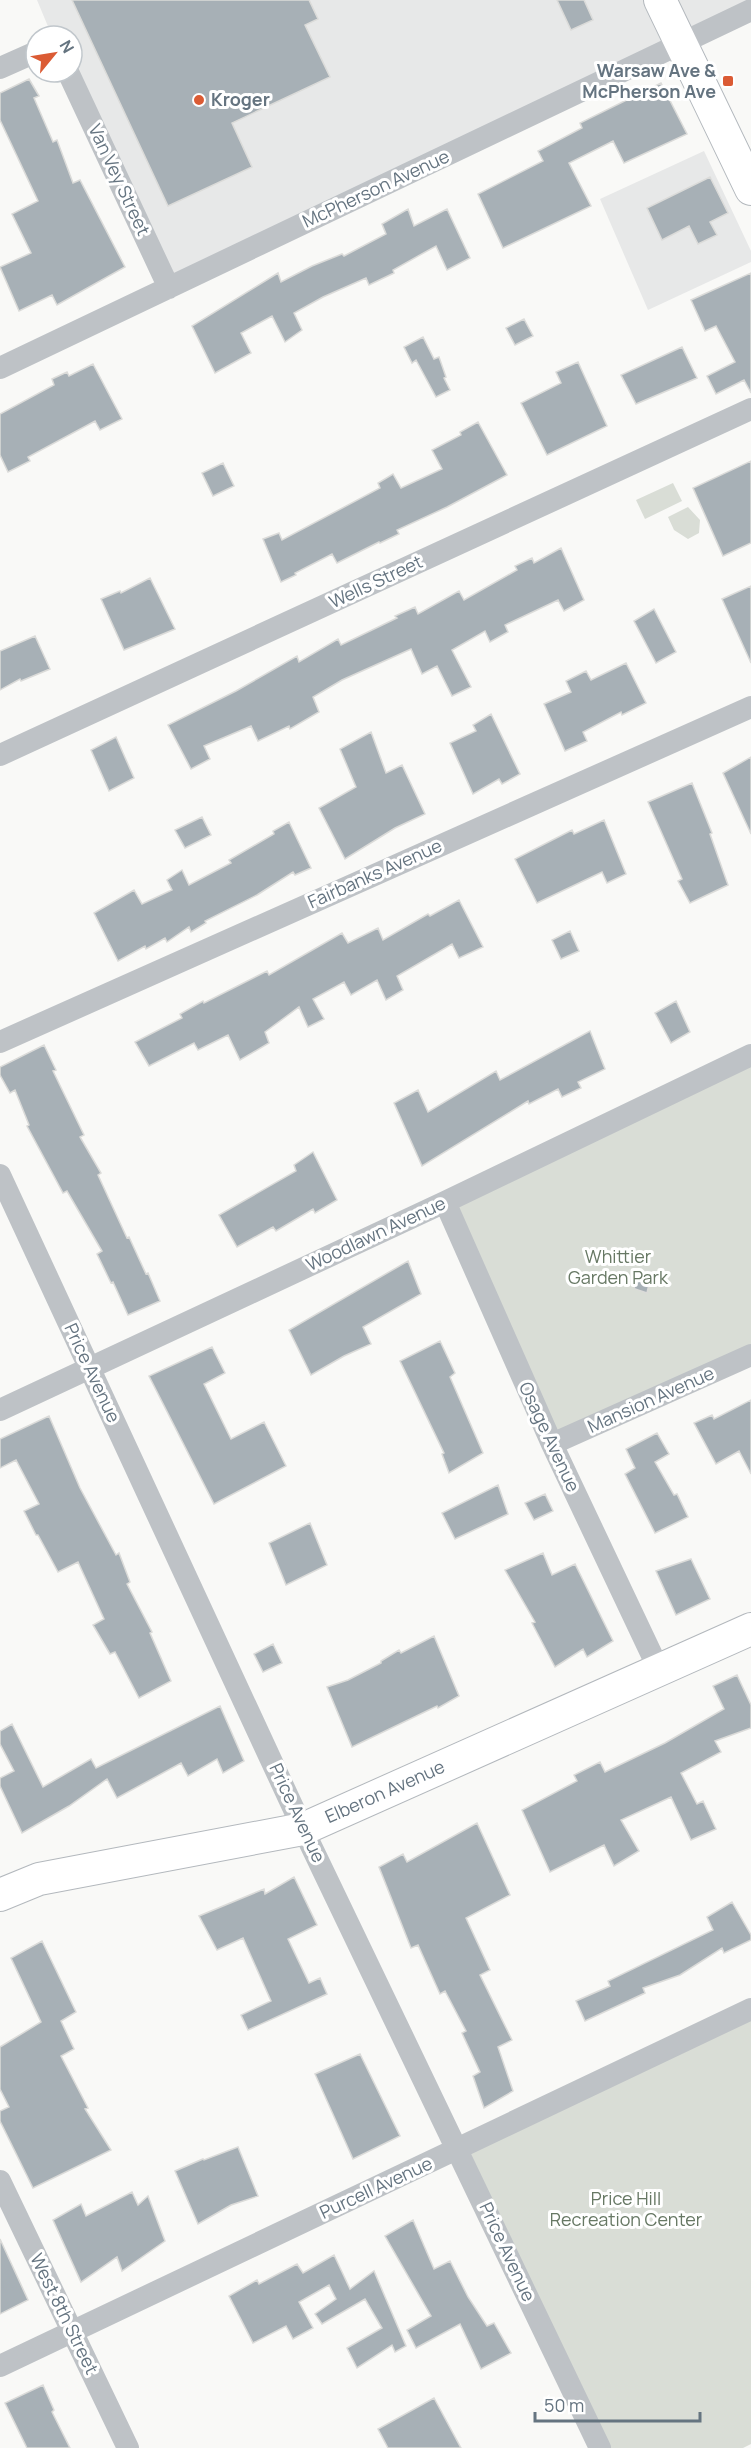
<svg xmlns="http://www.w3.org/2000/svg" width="751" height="2448" font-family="Manrope,sans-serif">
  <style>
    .built { fill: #e7e8e8 }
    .green { fill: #d9ddd6 }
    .building { fill: #a7b0b6; stroke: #dbdbd9; stroke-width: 1.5 }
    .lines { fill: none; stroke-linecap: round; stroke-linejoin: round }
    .secondary-casing { stroke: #b3b8bd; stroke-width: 34 }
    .street { stroke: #bec2c6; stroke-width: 22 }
    .secondary { stroke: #fff; stroke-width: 32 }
    .poi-dot { fill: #db5b34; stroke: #fff; stroke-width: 2 }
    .labels { text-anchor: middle; stroke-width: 6; stroke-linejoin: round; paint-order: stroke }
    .poi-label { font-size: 18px; font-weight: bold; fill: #657480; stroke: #fff; text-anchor: end }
    .street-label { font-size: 18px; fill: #657480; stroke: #fff }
    .park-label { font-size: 18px; fill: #677864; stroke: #fff }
  </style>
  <rect width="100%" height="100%" fill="#f9f9f7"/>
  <path class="built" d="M37,0H751L169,288L72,72V36H52Z
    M704,151L751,251V262L648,310L600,199Z"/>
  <path class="green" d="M673,483L682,501L645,519L636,500Z
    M688,507L700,520L699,533L688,539L674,530L668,517Z
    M751,1055V1355L552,1444L445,1202Z
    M751,2009V2444L743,2448H600L458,2150Z"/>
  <path class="building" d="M72,0H309L318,19L305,25L330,77L232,123L252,167L168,206Z
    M557,0H584L593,20L571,30Z
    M29,79L39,96L34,98L53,142L57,140L73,183L80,180L125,267L57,305L52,295L19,311L0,267L31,253L12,214L38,201L0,120V93Z
    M661,83L687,134L624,163L613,141L569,163L591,206L503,248L478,194L543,161L538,151L582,128L580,123Z
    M710,177L728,213L710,222L717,235L698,244L689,226L662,240L647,208Z
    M408,209L414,226L447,209L470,258L447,270L436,246L393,270L394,273L369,285L366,278L323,297L294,313L302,330L285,342L272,316L241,333L251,353L215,373L192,326L278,273L281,282L312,266L342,254L344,256L386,234L382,224Z
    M751,273V393L744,380L716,394L707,376L735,362L716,326L705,331L691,300Z
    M524,319L533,336L515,345L506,328Z
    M423,337L434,359L439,357L446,377L444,378L450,390L436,397L416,360L412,363L404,347Z
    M682,347L697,378L636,404L621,375Z
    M578,362L607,426L547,455L521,403L561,383L556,372Z
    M93,364L122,419L100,430L95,421L28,457L30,461L8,472L0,455V414L54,385L52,379L67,372L69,376Z
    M478,422L507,475L447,507L397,530L399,534L380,543L379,542L337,563L332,554L295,573L296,575L281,582L263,539L279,533L282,540L380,488L378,483L393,474L401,488L442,469L432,450L461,435L460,432Z
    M751,461V543L723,556L693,488Z
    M223,463L234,486L213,496L202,473Z
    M561,548L584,600L564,611L558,600L505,625L508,632L490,642L485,631L452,650L471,687L452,696L437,666L422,674L411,649L342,680L313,697L319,712L290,729L289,726L258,741L251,726L204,746L210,759L191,769L168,725L236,691L297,656L299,662L338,639L341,645L397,618L395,616L415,607L418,614L459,591L464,600L517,570L515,566L532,558L534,563Z
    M150,578L175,629L124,650L101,599L120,591L121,593Z
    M751,586V663L722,599Z
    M654,609L676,652L656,663L634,621Z
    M35,636L50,669L21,681L20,679L0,690V651Z
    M626,663L646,703L622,715L621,712L583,732L587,741L565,751L544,704L571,692L566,681L586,671L591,680Z
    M491,714L520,774L502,784L499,779L473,794L450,743L476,731L473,725Z
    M371,732L386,773L402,765L425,814L395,828L345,859L319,808L356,787L340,749Z
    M116,737L134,778L109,791L91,750Z
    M751,757V834L723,773Z
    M692,783L712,833L710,834L728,885L690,903L678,881L682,879L648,802Z
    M202,817L211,835L185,848L175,830Z
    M604,820L626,874L607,883L602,872L537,903L515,859L572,830L574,834Z
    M289,822L311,868L295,875L293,872L257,895L205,921L206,923L191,932L189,927L167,942L165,938L146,949L145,946L118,961L94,913L134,890L142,904L172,890L167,880L182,870L189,885L231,863L229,860L274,834L273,831Z
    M459,900L483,947L459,958L452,944L397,976L403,990L386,1000L377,980L351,995L344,982L313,999L324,1019L308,1027L299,1007L265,1032L269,1043L240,1060L228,1035L198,1050L194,1043L149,1066L135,1042L182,1018L180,1014L203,1001L204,1003L267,971L269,975L342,933L348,943L378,928L383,940L428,914L430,916Z
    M570,931L579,951L561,959L552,940Z
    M676,1001L690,1032L671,1043L655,1013Z
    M590,1031L605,1069L578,1082L581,1088L562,1097L558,1089L529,1104L528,1101L422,1166L394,1103L418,1090L428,1112L496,1071L500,1080Z
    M44,1045L56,1070L53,1071L84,1135L80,1137L101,1173L98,1175L127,1238L129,1237L146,1274L148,1273L160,1301L128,1315L113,1282L111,1283L97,1254L102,1251L67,1191L63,1193L27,1126L29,1125L15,1090L10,1093L0,1075V1067Z
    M313,1152L337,1200L315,1213L313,1209L276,1231L273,1227L237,1247L219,1215L296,1171L294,1165Z
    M408,1261L421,1294L363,1327L371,1344L344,1356L311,1375L289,1330Z
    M639,1272L646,1274L650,1280L647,1293L635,1289L630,1278Z
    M440,1341L455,1373L450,1377L483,1453L449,1473L442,1454L444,1453L400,1361Z
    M212,1347L225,1373L204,1384L231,1439L264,1422L286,1466L214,1504L149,1376Z
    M751,1400V1474L739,1451L716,1464L694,1423L712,1415L714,1419Z
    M49,1416L80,1488L116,1555L119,1553L130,1582L127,1584L152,1632L150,1633L171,1681L139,1698L115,1652L110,1654L93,1625L104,1619L78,1562L58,1572L38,1535H36L24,1511L39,1504L16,1460L0,1468V1439Z
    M657,1433L669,1454L655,1462L674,1495L677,1494L688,1517L655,1533L625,1474L635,1468L626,1449Z
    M498,1485L508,1514L455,1539L442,1513Z
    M545,1494L553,1511L534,1520L525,1503Z
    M310,1523L327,1565L286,1585L269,1543Z
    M543,1553L552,1575L575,1564L613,1641L587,1657L583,1649L555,1667L532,1623L535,1622L505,1570Z
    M691,1559L710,1599L676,1615L656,1571Z
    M434,1636L459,1696L438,1708L437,1706L352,1747L327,1687L348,1680L381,1663V1661L399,1650L401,1653Z
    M273,1644L282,1663L263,1672L254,1654Z
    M737,1675L751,1705V1728L715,1741L721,1752L681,1773L697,1804L703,1801L716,1829L691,1840L671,1797L621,1820L639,1851L614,1866L604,1845L550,1872L522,1810L577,1781L574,1775L600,1762L605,1772L665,1743L724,1709L713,1686Z
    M220,1706L244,1761L223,1773L217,1759L188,1776L181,1763L117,1798L107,1779L69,1806L22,1833L0,1786V1778L14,1771L0,1744V1731L12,1724L43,1787L91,1759L96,1768Z
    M477,1823L510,1895L466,1918L490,1970L480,1975L512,2040L498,2047L513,2091L484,2108L473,2076L480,2072L462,2033L466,2031L445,1991L440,1994L418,1945L411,1948L379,1867L403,1854L407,1862Z
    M294,1877L317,1925L288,1939L309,1983L320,1978L327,1994L248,2030L241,2015L271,2001L243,1938L217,1950L199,1916L264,1889L265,1894Z
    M732,1902L751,1935V1940L724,1953L722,1948L680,1975L643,1988L645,1993L585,2021L576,2001L610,1986L608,1981L713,1930L707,1917Z
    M42,1941L76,2012L61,2021L74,2049L61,2056L88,2108L85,2109L111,2150L33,2188L0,2121V2111L9,2107L0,2089V2047L41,2022L11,1958Z
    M360,2054L400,2136L353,2159L315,2074Z
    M238,2147L258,2196L231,2205L198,2224L175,2171L203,2159L204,2160Z
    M132,2192L138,2205L148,2196L165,2241L122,2271L117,2257L81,2282L53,2220L81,2204L86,2216Z
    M413,2220L434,2269L450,2261L468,2297L487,2326L494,2323L511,2353L481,2369L460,2324L416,2348L407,2330L431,2316L385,2236Z
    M0,2239L28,2300L0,2314Z
    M334,2255L350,2289L374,2271L406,2346L395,2352L392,2345L357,2368L347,2348L382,2328L365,2299L322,2324L315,2314L336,2299L329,2285L299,2302L313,2328L293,2339L286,2326L253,2343L229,2296L257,2280L259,2284L297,2264L303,2273Z
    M43,2385L54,2410L52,2412L70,2448H27L5,2403Z
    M434,2398L461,2448H388L378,2429Z"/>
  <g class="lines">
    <defs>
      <path id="secondary" d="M660,0L751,189
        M0,1895L39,1879L303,1829L751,1629"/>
    </defs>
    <use href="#secondary" class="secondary-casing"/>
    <path class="street" d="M0,68L36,52
      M68,72L169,288
      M0,368L751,10
      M0,755L751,409
      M0,1042L751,707
      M0,1175L303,1829L600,2448
      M445,1202L552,1444L659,1670
      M0,1410L445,1202L751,1055
      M552,1444L751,1355
      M0,2181L128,2448
      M0,2366L751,2009"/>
    <use href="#secondary" class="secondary"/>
  </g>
  <g class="poi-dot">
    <rect x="722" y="75" width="12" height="12" rx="3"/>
    <circle cx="199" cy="100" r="6"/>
  </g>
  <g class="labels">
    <g class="poi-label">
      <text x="716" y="77">Warsaw Ave &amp;<tspan x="716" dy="21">McPherson Ave</tspan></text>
      <text x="211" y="106" text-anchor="start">Kroger</text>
    </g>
    <g class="street-label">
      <text transform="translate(119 180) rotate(65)" y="6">Van Vey Street</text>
      <text transform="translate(376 189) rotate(-25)" y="6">McPherson Avenue</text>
      <text transform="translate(376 582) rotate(-25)" y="6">Wells Street</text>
      <text transform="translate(375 874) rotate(-24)" y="6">Fairbanks Avenue</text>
      <text transform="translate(376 1234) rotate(-25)" y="6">Woodlawn Avenue</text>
      <text transform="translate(92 1373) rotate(65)" y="6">Price Avenue</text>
      <text transform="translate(651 1400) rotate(-24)" y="6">Mansion Avenue</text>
      <text transform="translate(549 1437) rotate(65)" y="6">Osage Avenue</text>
      <text transform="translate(385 1792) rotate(-24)" y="6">Elberon Avenue</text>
      <text transform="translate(297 1813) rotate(65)" y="6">Price Avenue</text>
      <text transform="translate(376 2188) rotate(-25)" y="6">Purcell Avenue</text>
      <text transform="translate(507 2252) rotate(65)" y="6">Price Avenue</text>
      <text transform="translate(64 2314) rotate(64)" y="6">West 8th Street</text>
    </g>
    <g class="park-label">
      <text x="618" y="1263">Whittier<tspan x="618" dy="21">Garden Park</tspan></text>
      <text x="626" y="2205">Price Hill<tspan x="626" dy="21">Recreation Center</tspan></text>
    </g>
  </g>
  <g transform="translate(54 54) rotate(60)"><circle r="28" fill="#ffffff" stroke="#c1c7cc" stroke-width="1.5"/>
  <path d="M0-4.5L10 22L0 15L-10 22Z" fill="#db5b34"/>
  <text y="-9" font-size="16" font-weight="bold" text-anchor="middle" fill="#657480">N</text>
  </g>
  <path d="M535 2412v9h165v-9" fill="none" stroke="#657480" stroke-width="3"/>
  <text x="544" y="2412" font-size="18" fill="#657480" stroke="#ffffff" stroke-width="4.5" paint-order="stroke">50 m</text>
</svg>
